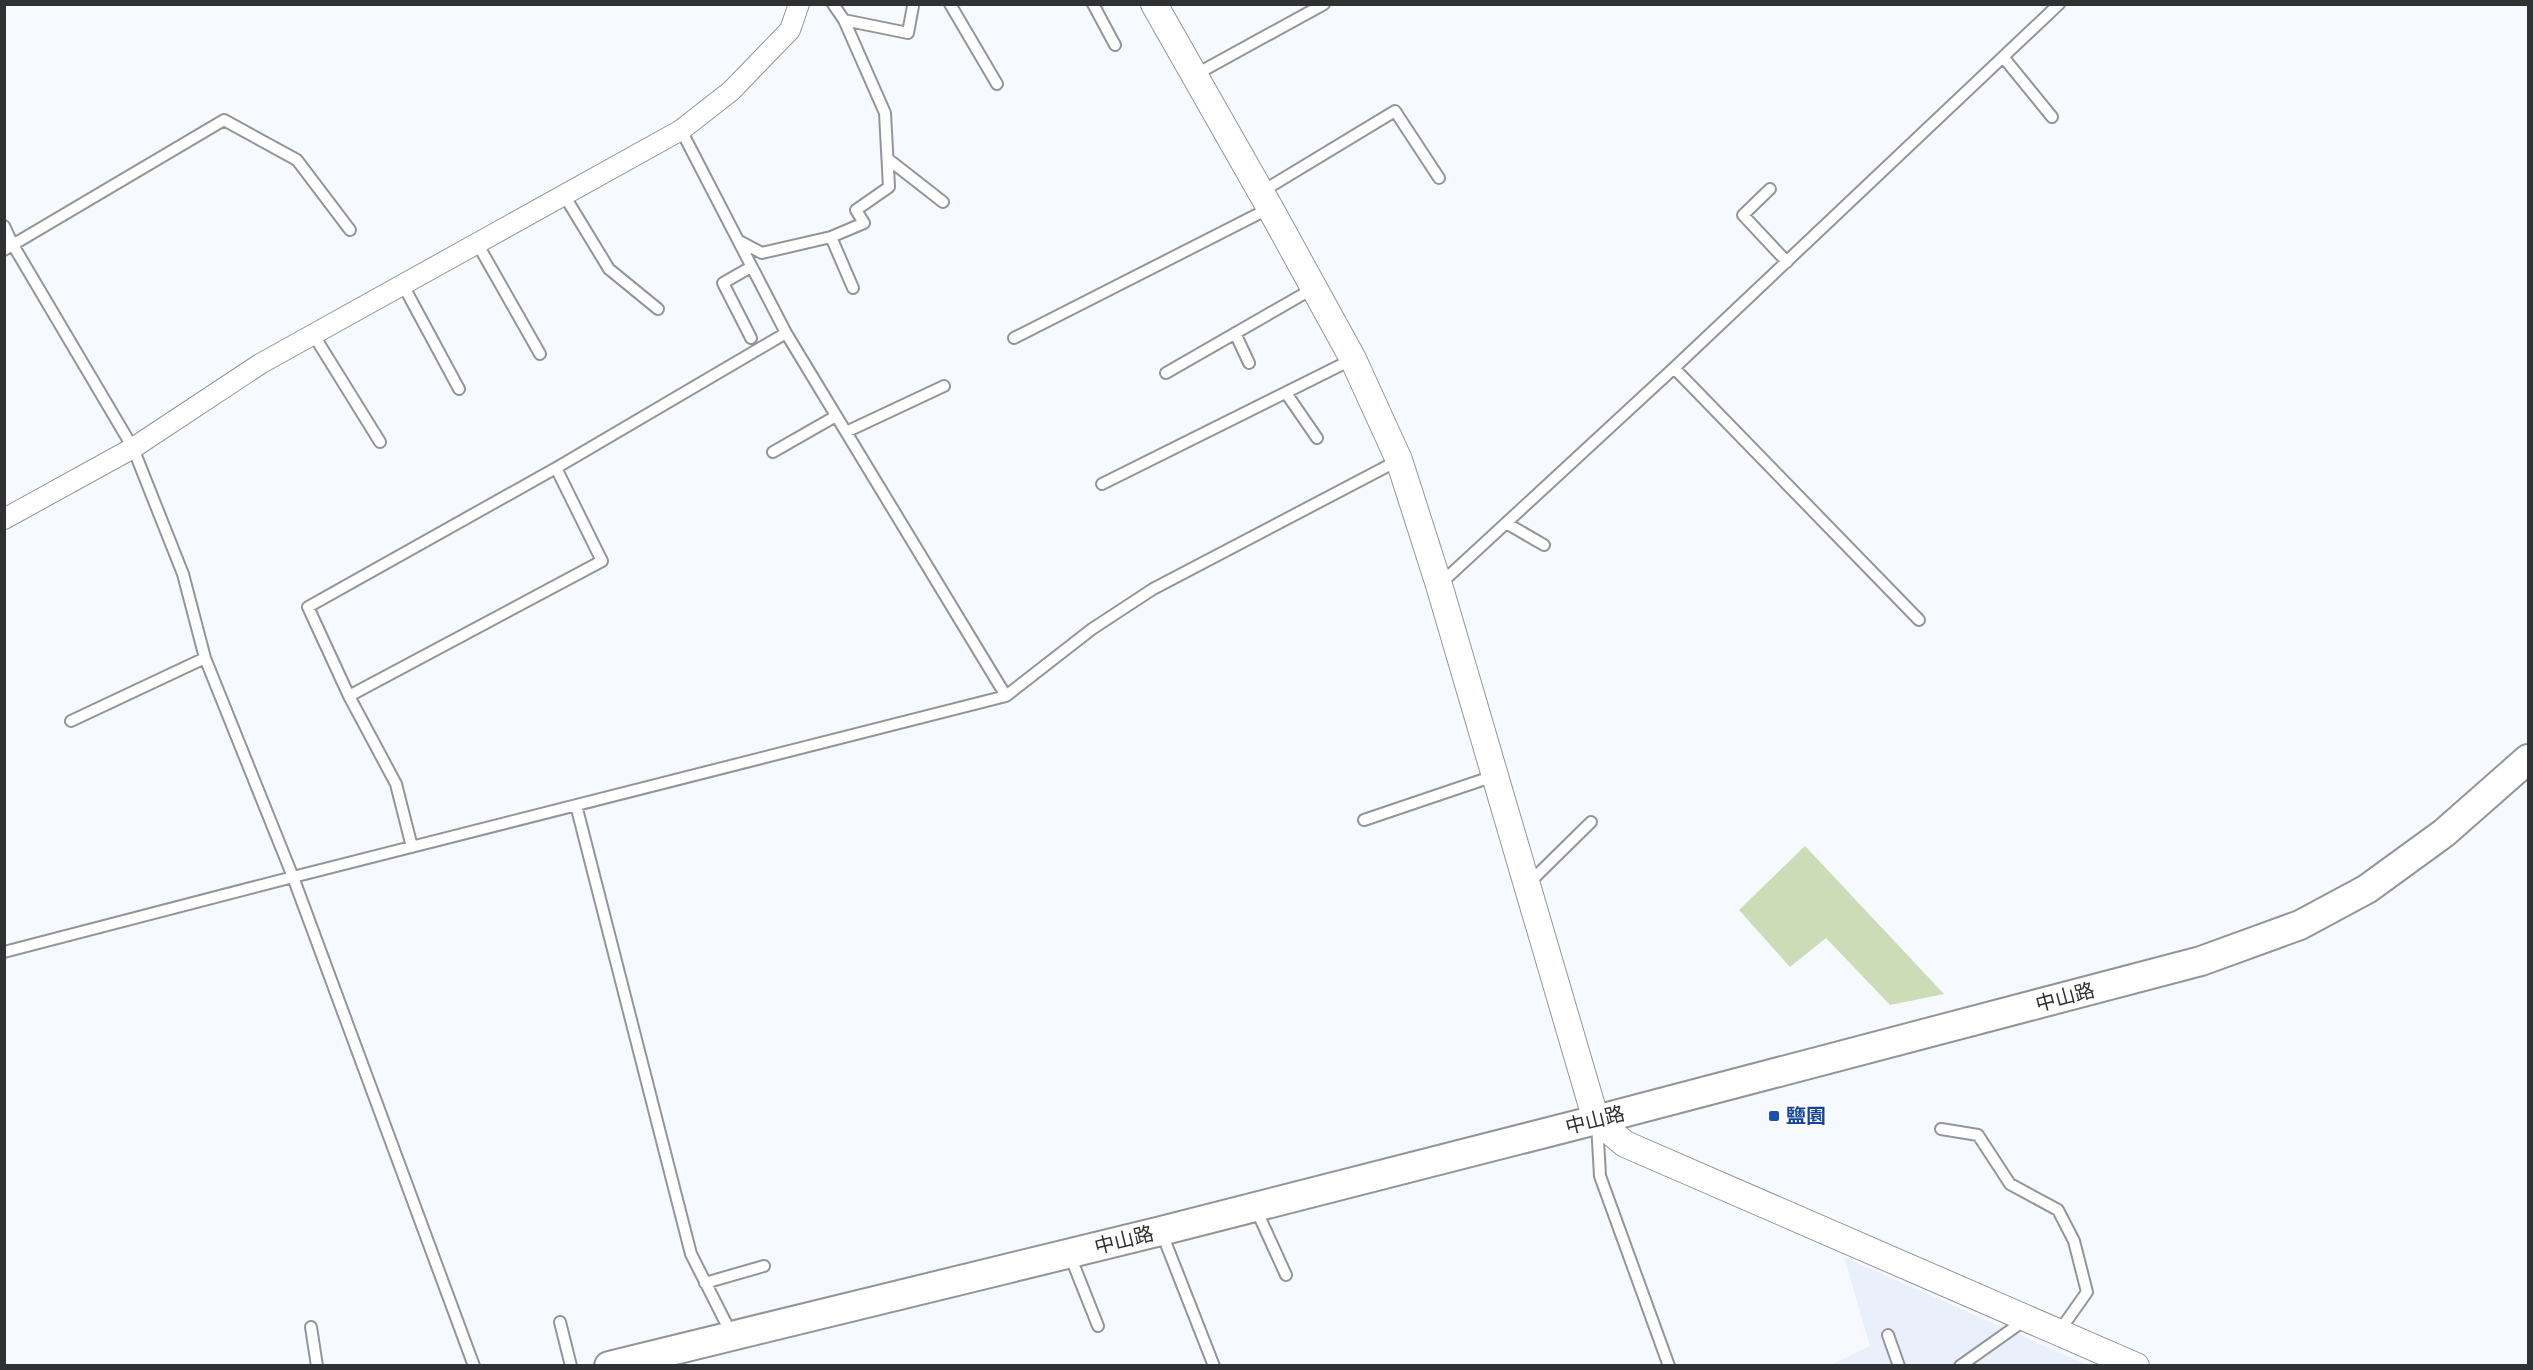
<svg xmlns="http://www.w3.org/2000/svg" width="2533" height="1370" font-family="'Noto Sans','Noto Sans TC',sans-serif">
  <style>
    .built { fill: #e9effb }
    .green { fill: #ccdcb6 }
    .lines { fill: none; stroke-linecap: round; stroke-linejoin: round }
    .service-casing { stroke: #93959a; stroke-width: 14 }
    .minor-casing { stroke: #93959a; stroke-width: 22 }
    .tertiary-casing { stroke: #93959a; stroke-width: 28 }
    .secondary-casing { stroke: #93959a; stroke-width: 32 }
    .service { stroke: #fff; stroke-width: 10 }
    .minor { stroke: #fff; stroke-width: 20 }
    .tertiary { stroke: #fff; stroke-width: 26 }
    .secondary { stroke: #fff; stroke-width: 28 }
    .transit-dot { fill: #1a4fb4; stroke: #fff; stroke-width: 2 }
    .labels { text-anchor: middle; stroke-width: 6; stroke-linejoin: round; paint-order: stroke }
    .street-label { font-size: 20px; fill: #303133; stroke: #fff }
    .transit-label { font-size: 20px; font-weight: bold; fill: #164399; stroke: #fff; text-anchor: start }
  </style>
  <rect width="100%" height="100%" fill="#f6f9fe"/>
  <path class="built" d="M1844,1257L2087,1365L1828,1366L1870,1346Z"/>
  <path class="green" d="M1805,846L1944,994L1890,1005L1826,938L1790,967L1739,910Z"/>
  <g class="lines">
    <defs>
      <path id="service" d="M950,4L997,84
        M1093,4L1115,45
        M844,20L908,33L913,6
        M2004,58L2052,117
        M1193,76L1324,4
        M681,130L786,333L1006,696
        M888,159L943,202
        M1770,189L1743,215L1787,262
        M1261,192L1395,111L1439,178
        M564,195L609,269L658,309
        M4,226L13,245L133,448L183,574L205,658L293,877L1006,696L1092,629L1153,589L1399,460
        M831,237L853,288
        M739,241L762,253L831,237L864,223L856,210L889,187L885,113L844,20L833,4
        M477,243L540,354
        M4,250L224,120L297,160L350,230
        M403,285L459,389
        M1235,333L1249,363
        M313,334L380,442
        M751,338L723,283L751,267
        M1014,338L1270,208
        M1674,368L1919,620
        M1166,373L1314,288
        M1286,393L1317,438
        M846,432L944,386
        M773,452L836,416
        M1102,484L1353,359
        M1506,523L1544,545
        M1439,585L1674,368L2059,4
        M349,696L602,561L556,468
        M71,721L205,658
        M576,805L691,1254L732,1335
        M1364,820L1494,776
        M412,847L396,784L349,696L308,607L556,468L786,333
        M1528,884L1591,822
        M4,952L293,877L474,1366
        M1597,1123L1600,1176L1669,1366
        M1941,1129L1978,1135L2010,1184L2058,1210L2074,1241L2087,1292L2058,1333
        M1255,1207L1286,1275
        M1161,1231L1214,1366
        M1069,1253L1098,1326
        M705,1283L764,1266
        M560,1322L571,1366
        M311,1327L317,1366
        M1888,1335L1899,1366
        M1960,1366L2025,1320"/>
      <path id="minor" d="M4,519L133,448L260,364L681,130L731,91L790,30L799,4"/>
      <path id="tertiary" d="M1154,4L1270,208L1353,359L1399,460L1439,585L1596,1120L1625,1144L2136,1366"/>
      <path id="secondary" d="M609,1366L1161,1231L1596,1120L2201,961L2300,925L2367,889L2444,833L2528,759"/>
    </defs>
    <use href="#service" class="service-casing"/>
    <use href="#minor" class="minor-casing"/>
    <use href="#tertiary" class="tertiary-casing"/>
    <use href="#secondary" class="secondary-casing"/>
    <use href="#service" class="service"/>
    <use href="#minor" class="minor"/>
    <use href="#tertiary" class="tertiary"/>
    <use href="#secondary" class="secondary"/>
  </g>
  <rect class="transit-dot" x="1768" y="1110" width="12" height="12" rx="3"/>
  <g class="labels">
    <g class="street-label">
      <text transform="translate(2065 997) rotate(-15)" y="7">中山路</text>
      <text transform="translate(1595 1120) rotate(-14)" y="7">中山路</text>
      <text transform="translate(1124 1240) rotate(-14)" y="7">中山路</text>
    </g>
    <g class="transit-label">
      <text x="1786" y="1123">鹽園</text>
    </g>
  </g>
  <rect width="2533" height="1370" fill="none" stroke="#303133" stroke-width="12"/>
</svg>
